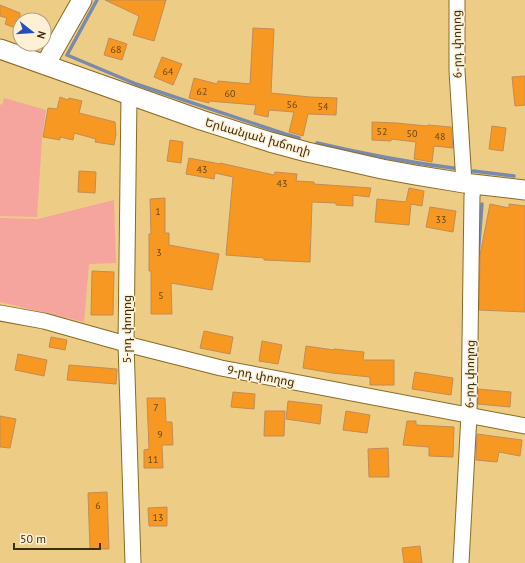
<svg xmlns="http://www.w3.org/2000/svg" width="525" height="563" font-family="'PT Sans','Noto Sans Armenian',sans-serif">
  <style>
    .green { fill: #f5a49e }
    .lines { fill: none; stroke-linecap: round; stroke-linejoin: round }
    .stream { stroke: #798aad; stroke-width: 3.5 }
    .building { fill: #f69822; stroke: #c28c57 }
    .minor-casing { stroke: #8a6b24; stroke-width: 17 }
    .major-casing { stroke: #8a6b24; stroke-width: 21 }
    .minor { stroke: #fff; stroke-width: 15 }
    .major { stroke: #fff; stroke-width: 19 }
    .labels { text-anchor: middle; stroke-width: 3; stroke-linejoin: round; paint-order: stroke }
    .number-label { font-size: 10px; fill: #6a4815 }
    .street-label { font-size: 12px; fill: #3b2e11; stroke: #fdf0d5 }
  </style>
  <rect width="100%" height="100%" fill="#edcc86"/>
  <path class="green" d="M4,98L46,110L42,138L37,217L0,216V104L2,105Z
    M114,200L116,263L89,264L84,322L0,302V218L38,219Z"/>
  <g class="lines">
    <path class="stream" d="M97,0L67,55L136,84L285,134L299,138
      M317,143C364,154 412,163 460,169
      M473,171L514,176
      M478,256L482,204"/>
  </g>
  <path class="building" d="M105,0H166L154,41L133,35L139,16Z
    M0,5L20,13V30L5,24L7,18L0,16Z
    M253,28L274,29L271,93L310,97L337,98L336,115L308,114L303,136L289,132L294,112L269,110L268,117L254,114L256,105L209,101V103L189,98L194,78L217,84L218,81L250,84Z
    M109,38L127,44L122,60L104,55Z
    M162,57L182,64L173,85L154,77Z
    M525,76V105L515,106L512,77Z
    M60,97L68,100L69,98L82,101L79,113L115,122L116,134L114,145L95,142L96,139L74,133L73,140L60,137V140L43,137L48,108L57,109Z
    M372,122L396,123L427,126L428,125L451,127L453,148L434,146L432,162L414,159L416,142L391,139V141L372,140Z
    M492,126L506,128L503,151L489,149Z
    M170,140L183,142L181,163L167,161Z
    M189,158L220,164V163L274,175L275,172L297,174L296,181L314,182V184L371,188L369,197L353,195V206L336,205V203L312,202L310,262L264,260V258L226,255L233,177L215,173L214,179L186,174Z
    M79,171L96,172L95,193L78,192Z
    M409,188L424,191L422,206L411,204L409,225L375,222L377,199L406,202Z
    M165,198V233H169V245L219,254L212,290L171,283L172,314H151V271H149V234H151L150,199Z
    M490,204L509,208V204L525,206V312L479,310L480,255Z
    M430,207L456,211L453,232L426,227Z
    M92,271L114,272L113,315H91Z
    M204,331L233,337L230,354L200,348Z
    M51,337L67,340L65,350L49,347Z
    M262,341L282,345L278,364L259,361Z
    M306,346L334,350V349L364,352L363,360H394V385H370V377L332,373L303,368Z
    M18,354L47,360L44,376L15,370Z
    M69,365L117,369L116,384L67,380Z
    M415,372L453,378L451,395L412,389Z
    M478,389L511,392L510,407L478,404Z
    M233,392L255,394L254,409L231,407Z
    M147,398H165L166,422H172L173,445H162L163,468H144V450L149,449Z
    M288,401L322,405L320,424L286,419Z
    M265,411H285L284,436H264Z
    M346,411L370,415L367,433L343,430Z
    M0,416L16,419L10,448L0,447Z
    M407,421H416V425L454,427L453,457L429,456V447L403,445Z
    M477,434L522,440L520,456L499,452L497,462L476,460Z
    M388,448L389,477H369L368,449Z
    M107,492L109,549H90L88,493Z
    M167,507V526H149L148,508Z
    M420,546L422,563H404L402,548Z"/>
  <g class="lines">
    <defs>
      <path id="minor" d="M457,0V71L464,183
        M129,95L126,344L133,563
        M0,313L44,321L126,344L221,368L525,426
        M461,563L469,415L472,196L474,184"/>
      <path id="major" d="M0,49L201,120L270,142L307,152L382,169L415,175L464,183L525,190
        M45,65L82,0"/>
    </defs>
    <use href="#minor" class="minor-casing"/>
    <use href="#major" class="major-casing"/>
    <use href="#minor" class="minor"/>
    <use href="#major" class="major"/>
  </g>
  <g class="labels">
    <g class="number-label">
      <text x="116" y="53">68</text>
      <text x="168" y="75">64</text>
      <text x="202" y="95">62</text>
      <text x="230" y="97">60</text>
      <text x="292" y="108">56</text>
      <text x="323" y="110">54</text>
      <text x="382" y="135">52</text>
      <text x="412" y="137">50</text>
      <text x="440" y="140">48</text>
      <text x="202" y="173">43</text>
      <text x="282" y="187">43</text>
      <text x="158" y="215">1</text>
      <text x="441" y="223">33</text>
      <text x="159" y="256">3</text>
      <text x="161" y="299">5</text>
      <text x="156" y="411">7</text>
      <text x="160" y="438">9</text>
      <text x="153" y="463">11</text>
      <text x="98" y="509">6</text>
      <text x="158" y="521">13</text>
    </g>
    <g class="street-label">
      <text transform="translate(457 44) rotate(-91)" y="4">6-րդ փողոց</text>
      <text transform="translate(258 137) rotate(16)" y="4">Երևանյան խճուղի</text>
      <text transform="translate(127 329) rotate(-90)" y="4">5-րդ փողոց</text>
      <text transform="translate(470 374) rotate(-89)" y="4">6-րդ փողոց</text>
      <text transform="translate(261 376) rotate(11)" y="4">9-րդ փողոց</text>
    </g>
  </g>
  <g transform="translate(32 32) rotate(107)"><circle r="19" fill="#fdf0d5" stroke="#afa287"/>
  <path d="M0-3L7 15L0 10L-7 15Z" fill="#254fbd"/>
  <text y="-6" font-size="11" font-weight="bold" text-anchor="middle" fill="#3b2e11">N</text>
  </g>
  <path d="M14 543v6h86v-6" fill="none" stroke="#3b2e11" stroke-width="2"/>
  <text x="20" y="543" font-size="12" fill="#3b2e11" stroke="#fdf0d5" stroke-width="3" paint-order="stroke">50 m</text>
</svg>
